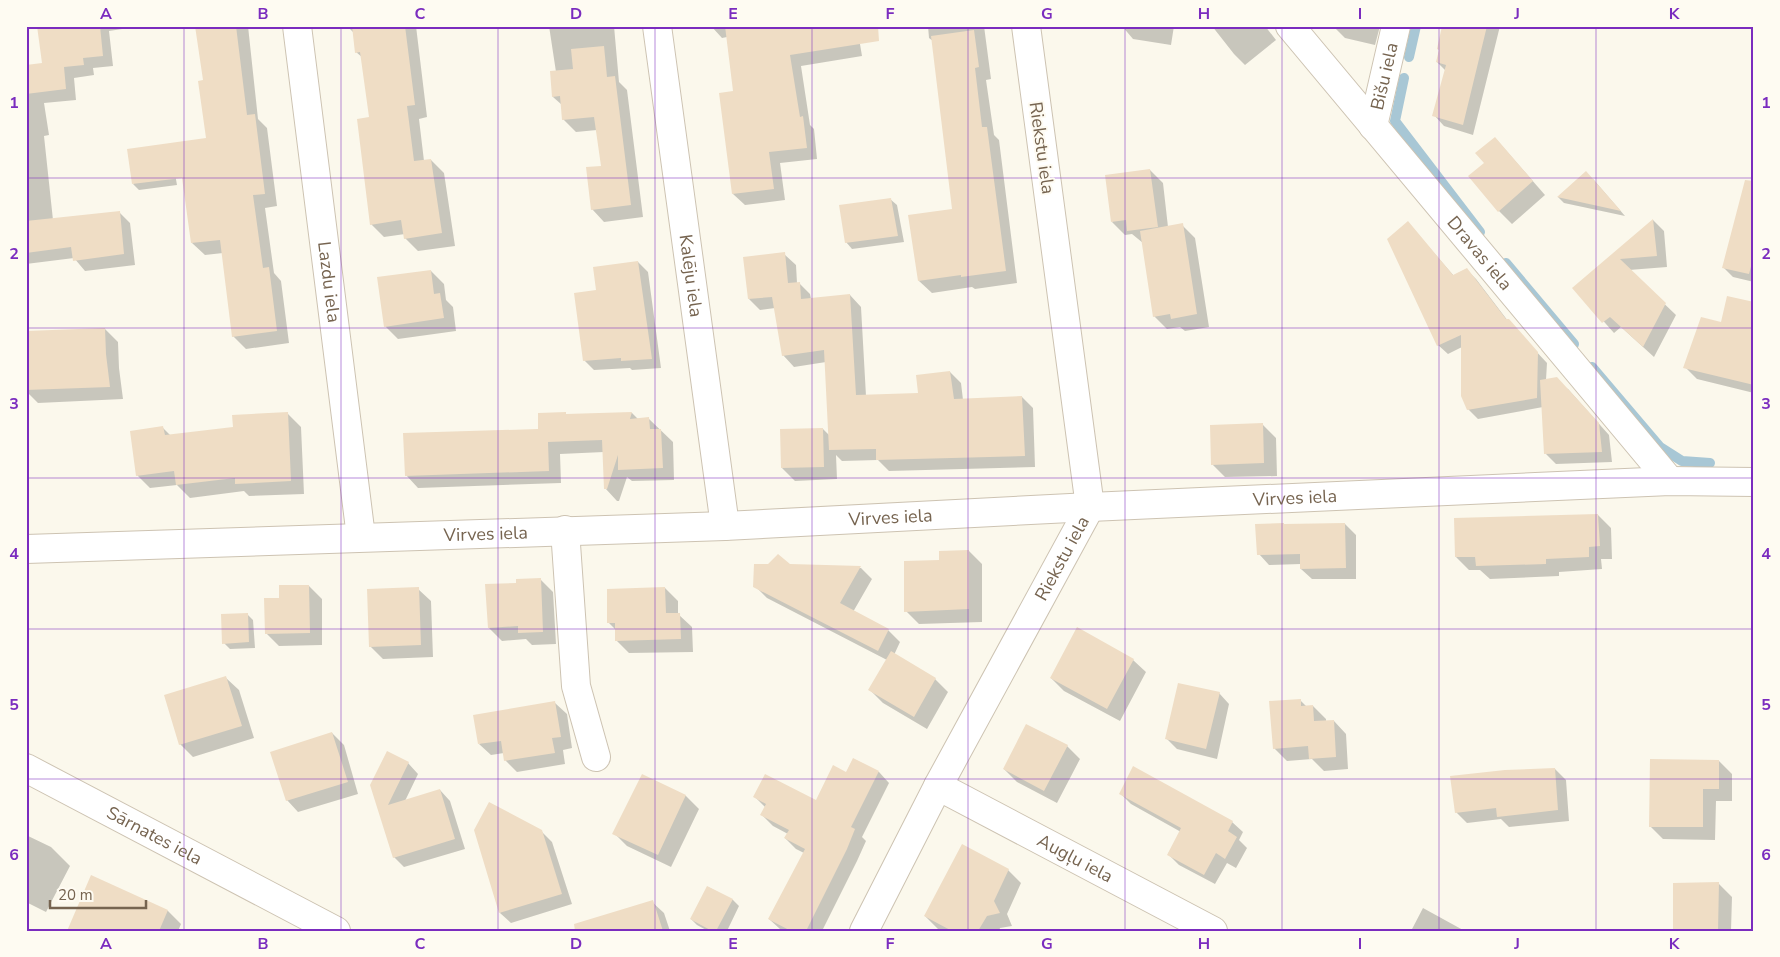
<svg xmlns="http://www.w3.org/2000/svg" width="1780" height="957" font-family="'Nunito Sans',sans-serif">
  <style>
    .shadow { fill: #0003 }
    .lines { fill: none; stroke-linecap: round; stroke-linejoin: round }
    .stream { stroke: #a8c7d5; stroke-width: 10 }
    .building { fill: #efddc5 }
    .street-casing { stroke: #cdc3b2; stroke-width: 30 }
    .street { stroke: #fff; stroke-width: 28 }
    .grid { fill: none; stroke: #7b2cbf; stroke-width: 1; stroke-opacity: 0.55 }
    .labels { text-anchor: middle; stroke-width: 4; stroke-linejoin: round; paint-order: stroke }
    .street-label { font-size: 18px; fill: #766450; stroke: #fefbf2 }
    .neatline { fill: none; stroke: #7b2cbf; stroke-width: 2 }
    .grid-label { font-size: 16px; text-anchor: middle; font-weight: bold; fill: #7b2cbf }
  </style>
  <rect width="100%" height="100%" fill="#fbf8ec"/>
  <path class="shadow" d="M38,26H142L109,31L113,66L93,68L94,75L74,78L76,100L44,103L49,135L44,136L53,220L119,212L130,223L135,265L85,271L74,258L26,264V80L44,64Z
    M196,26H248L258,119L267,128L277,206L265,208L274,273L281,281L289,343L246,349L233,336L223,253L205,255L192,243L219,185Z
    M347,26H416L427,117L419,119L424,161L431,160L444,173L455,246L418,251L405,238V234L384,237L371,224L370,118L363,58L356,52L354,33Z
    M549,26H614L619,82L627,90L643,217L604,222L592,209L602,167L597,130L576,132L563,119L562,105L553,97L556,72Z
    M711,26H857L862,56L801,66L810,125L814,129L817,159L780,163L785,200L745,205L733,194L734,92L727,37L722,38Z
    M928,26H984L991,79L986,80L994,135L999,140L1017,283L975,289L972,287L932,293L919,281L954,210L933,41L929,38Z
    M1122,26H1174L1171,45L1133,39Z
    M1212,26H1265L1276,40L1245,65L1234,54Z
    M1333,26H1380L1375,45L1345,38Z
    M1444,26H1500L1473,135L1444,126L1434,115L1446,71L1437,62Z
    M1495,138L1545,195L1512,224L1499,211L1485,164Z
    M171,151L177,185L139,190L133,184Z
    M1150,170L1163,183L1168,227L1182,225L1195,238L1209,327L1185,331L1180,327L1167,329L1154,316L1143,243L1132,234L1125,235L1112,222Z
    M1593,179L1625,216L1564,203L1558,197Z
    M890,199L897,205L904,242L852,249L846,242Z
    M1754,207V282L1733,277L1723,267Z
    M1653,220L1664,231L1667,267L1629,270L1676,315L1654,357L1621,327L1614,333L1574,288Z
    M1408,223L1454,276L1467,270L1476,279L1508,321L1547,363L1546,380L1568,389L1609,435L1612,462L1556,464L1546,454L1543,407L1478,419L1468,409L1462,347L1448,354L1438,345Z
    M784,254L796,265L797,283H799L810,294L811,299L850,295L861,307L866,396L919,394L950,372L961,383L963,400L1022,397L1033,408L1035,467L889,471L878,460L842,461L836,455L837,479L795,481L782,468L823,429L830,436L826,362L794,367L783,355L775,308L760,310L749,299Z
    M638,262L648,272L661,368L632,370L630,368L594,370L584,360L597,291Z
    M431,271L444,284L446,300L453,307L456,331L398,339L385,326Z
    M1754,303V393L1697,379L1685,367L1722,324Z
    M105,329L118,342L119,368L123,399L38,403L26,391V332Z
    M565,413L567,415L632,413L639,420L649,419L673,442L674,480L632,481L627,477L619,501H617L605,488L604,452L560,454L561,483L418,488L406,475L539,430Z
    M288,414L301,427L304,494L249,496L244,491L190,498L177,485L150,488L137,475L163,428L171,436L234,428Z
    M1263,425L1276,438L1277,476L1225,477L1212,464Z
    M1598,515L1611,528L1612,559H1601L1602,569L1559,572V576L1490,579L1480,570H1469L1456,557Z
    M1345,524L1356,535V579H1312L1301,569V564L1269,565L1259,554Z
    M969,551L982,564V622L919,624L906,611Z
    M789,565L861,568L872,579L853,612L888,630L900,642L894,655L935,679L948,692L927,729L883,703L870,690L887,660L767,598L755,586Z
    M540,579L553,592L556,644L532,645L526,639L502,641L489,628L517,584Z
    M309,586L322,599V645L279,646L266,633L280,599Z
    M665,588L678,601V614L692,627L693,652L629,653L616,640V630L609,623Z
    M418,589L431,601L433,657L383,659L370,646Z
    M247,614L253,620L255,648L230,649L224,643Z
    M1133,660L1146,672L1120,721L1064,691L1051,678Z
    M226,678L239,690L254,738L193,757L180,744Z
    M1219,693L1229,704L1217,759L1177,749L1166,738Z
    M1300,700L1306,706H1313L1326,719V722L1334,721L1346,734L1348,769L1324,771L1312,759L1287,761L1274,748Z
    M555,703L567,714L572,748L563,750L565,764L517,772L505,760L504,753L491,755L479,744Z
    M332,733L344,745L358,794L298,812L287,800Z
    M1067,746L1080,759L1057,803L1017,782L1004,769Z
    M1719,761L1732,774V801H1716L1715,840L1663,839L1650,826Z
    M408,763L418,774L405,801L440,790L450,801L465,849L404,867L394,857L372,785Z
    M1555,769L1566,780L1569,821L1509,827L1501,819L1467,823L1456,812Z
    M879,772L889,783L862,837L866,841L857,861L822,931L780,929L769,919L804,853L796,849L785,838L788,834L773,826L762,815L766,808L755,797L817,802L846,773Z
    M642,776L686,796L699,809L671,867L627,846L614,833Z
    M1120,793L1232,822L1243,832L1239,840L1247,848L1236,868L1227,863L1215,884L1179,865L1168,854L1181,832L1131,804Z
    M541,831L552,842L572,904L511,923L500,913Z
    M26,835L51,847L70,866L46,912L26,902Z
    M1008,870L1021,883L1007,914L1012,926L1000,928L999,931H937L938,929L925,916Z
    M92,877L168,911L181,924L178,931H77Z
    M1719,884L1732,897L1731,931H1674Z
    M708,887L733,900L739,906L727,931H708L697,925L691,919Z
    M652,902L664,913L670,931H596Z
    M1423,908L1463,930V931H1411Z"/>
  <g class="lines">
    <path class="stream" d="M1409,57L1416,26
      M1404,78L1395,121L1480,232
      M1506,263L1574,344
      M1592,367L1660,447L1682,461L1710,463"/>
  </g>
  <path class="building" d="M37,26H100L103,56L83,58L84,65L64,67L66,89L26,94V65L42,63Z
    M195,26H236L247,115L255,114L265,194L253,195L263,268L269,267L277,331L232,337L220,240L191,243L182,178L132,184L127,149L206,138L198,81L203,80Z
    M352,26H405L415,105L407,106L414,161L431,159L442,233L404,239L401,220L370,225L357,119L369,117L360,52L355,53Z
    M725,26H878L879,41L790,55L800,117L803,116L807,148L769,152L774,189L732,194L719,93L733,91Z
    M1442,26H1487L1463,125L1432,116L1446,65L1436,62L1439,50L1437,49Z
    M974,30L979,67L975,68L982,127H987L1006,271L961,277V275L918,281L908,215L952,209L931,36Z
    M604,46L607,77L615,76L631,205L591,210L586,167L601,166L594,117L562,120L560,96L552,97L550,71L573,69L571,49Z
    M1495,137L1533,181L1498,212L1468,176L1484,163L1475,153Z
    M1150,169L1158,227L1127,231L1126,220L1111,222L1105,175Z
    M1586,171L1621,211L1557,197Z
    M1745,180L1754,181V255L1749,274L1722,268Z
    M891,198L898,236L845,243L839,205Z
    M120,211L124,254L73,261L71,247L26,253V221Z
    M1653,219L1657,256L1620,259L1666,303L1643,347L1610,317L1602,323L1572,288Z
    M1408,221L1453,275L1467,268L1506,319H1509L1538,352L1537,398L1467,410L1461,396V335L1437,346L1387,239Z
    M1183,223L1197,314L1171,319L1170,314L1153,317L1140,231Z
    M785,252L788,283L800,282L801,299L850,294L856,395L918,393L916,375L950,371L954,399L1022,396L1025,456L876,460V449L829,450L824,350L782,356L772,297L748,299L743,257Z
    M638,261L652,359L621,361V358L583,361L574,293L596,290L593,267Z
    M431,270L434,294L440,293L444,318L384,327L377,277Z
    M1727,296L1754,302V385L1683,368L1701,317L1721,322Z
    M105,328L106,354L110,387L26,390V331Z
    M1557,377L1599,423L1602,452L1544,454L1540,380Z
    M288,412L291,481L235,484V478L176,485L174,471L136,476L130,431L163,426L165,435L233,427L232,415Z
    M566,412V414L632,412L630,419L649,417L650,429H661L663,468L618,470V455L607,489H604L602,440L548,442L549,471L405,476L403,433L538,429V413Z
    M1263,423L1264,463L1211,465L1210,425Z
    M823,428L824,467L781,468L780,429Z
    M1598,514L1600,546L1589,547V557L1546,559V564L1476,566L1475,557H1455L1454,518Z
    M1284,523V524L1345,523L1346,568L1300,569V554L1257,555L1255,524Z
    M969,550V609L904,612V561L939,560V551Z
    M778,554L790,564L861,566L840,603L889,629L878,651L753,587L754,564H768Z
    M541,578L543,632L518,633V626L488,628L485,584L516,583V579Z
    M279,585H309L310,633L265,634L264,598H279Z
    M419,587L421,645L369,647L367,589Z
    M665,587L666,613H680L681,639L615,641V623H607V589Z
    M248,613L249,642L222,644L221,614Z
    M1077,627L1134,659L1107,709L1050,678Z
    M891,651L936,678L914,717L868,690Z
    M226,676L242,726L179,745L164,695Z
    M1178,683L1220,692L1206,749L1165,739Z
    M1301,699V706L1313,705L1314,721L1334,720L1336,757L1309,759L1308,746L1273,749L1269,701Z
    M555,701L561,737L552,738L555,753L504,761L501,741L478,744L473,715Z
    M1026,724L1068,745L1044,791L1003,769Z
    M332,732L348,782L286,801L270,752Z
    M387,751L409,762L388,805L440,789L455,839L393,858L370,785Z
    M853,758L879,771L851,827L855,829L847,849L806,931H791L768,919L805,849L784,838L789,830L760,815L766,804L753,797L765,774L816,800L833,765L846,772Z
    M1650,759L1719,760V789H1703V827H1649Z
    M1133,766L1233,821L1228,831L1237,837L1225,859L1216,853L1204,875L1167,855L1181,828L1119,794Z
    M1555,768L1558,810L1497,817L1496,808L1455,813L1450,776L1505,770Z
    M642,774L686,795L658,855L612,834Z
    M489,802L542,830L562,894L499,913L474,830Z
    M962,844L1009,869L994,901L1000,913L987,916L978,931H952L924,916Z
    M91,875L168,910L159,931H67Z
    M1719,882L1718,931H1673V883Z
    M707,886L733,899L716,931H712L690,919Z
    M653,900L663,931H575L574,924Z"/>
  <g class="lines">
    <defs>
      <g id="street">
        <path id="s1" d="M297,26L361,537"/>
        <path id="s2" d="M657,26L725,526"/>
        <path id="s3" d="M1290,26L1670,481"/>
        <path id="s4" d="M1373,126L1396,26"/>
        <path d="M565,530L576,686L596,757"/>
        <path id="s5" d="M26,549L725,526L1090,507L1670,481L1754,482"/>
        <path id="s6" d="M26,768L336,931"/>
        <path id="s7" d="M938,786L1213,931"/>
        <path id="s8" d="M864,931L938,786L1090,507L1026,26"/>
      </g>
    </defs>
    <use href="#street" class="street-casing"/>
    <use href="#street" class="street"/>
  </g>
  <path class="grid" d="M184,26V931M341,26V931M498,26V931M655,26V931M812,26V931M968,26V931M1125,26V931M1282,26V931M1439,26V931M1596,26V931M26,178H1754M26,328H1754M26,478H1754M26,629H1754M26,779H1754"/>
  <g class="labels">
    <g class="street-label">
      <text dy="6" stroke="none"><textPath href="#s4" startOffset="51">Bišu iela</textPath></text>
      <text transform="translate(1042 148) rotate(82)" y="6">Riekstu iela</text>
      <text dy="6" stroke="none"><textPath href="#s3" startOffset="296">Dravas iela</textPath></text>
      <text dy="6" stroke="none"><textPath href="#s2" startOffset="252">Kalēju iela</textPath></text>
      <text dy="6" stroke="none"><textPath href="#s1" startOffset="258">Lazdu iela</textPath></text>
      <text dy="6" stroke="none"><textPath href="#s5" startOffset="1270">Virves iela</textPath></text>
      <text dy="6" stroke="none"><textPath href="#s5" startOffset="865">Virves iela</textPath></text>
      <text dy="6" stroke="none"><textPath href="#s5" startOffset="460">Virves iela</textPath></text>
      <text dy="6" stroke="none"><textPath href="#s8" startOffset="422">Riekstu iela</textPath></text>
      <text dy="6" stroke="none"><textPath href="#s6" startOffset="145">Sārnates iela</textPath></text>
      <text dy="6" stroke="none"><textPath href="#s7" startOffset="155">Augļu iela</textPath></text>
    </g>
  </g>
  <rect width="1780" height="957" fill="none" stroke="#fefbf2" stroke-width="55"/>
  <path d="M50 900v8h96v-8" fill="none" stroke="#766450" stroke-width="2.5"/>
  <text x="58" y="900" font-size="15" fill="#766450" stroke="#fefbf2" stroke-width="4" paint-order="stroke">20 m</text>
  <rect x="28" y="28" width="1724" height="902" class="neatline"/>
  <g class="grid-label">
    <text x="106" y="19">A</text>
    <text x="263" y="19">B</text>
    <text x="420" y="19">C</text>
    <text x="576" y="19">D</text>
    <text x="733" y="19">E</text>
    <text x="890" y="19">F</text>
    <text x="1047" y="19">G</text>
    <text x="1204" y="19">H</text>
    <text x="1360" y="19">I</text>
    <text x="1517" y="19">J</text>
    <text x="1674" y="19">K</text>
    <text x="14" y="108">1</text>
    <text x="1766" y="108">1</text>
    <text x="14" y="259">2</text>
    <text x="1766" y="259">2</text>
    <text x="14" y="409">3</text>
    <text x="1766" y="409">3</text>
    <text x="14" y="559">4</text>
    <text x="1766" y="559">4</text>
    <text x="14" y="710">5</text>
    <text x="1766" y="710">5</text>
    <text x="14" y="860">6</text>
    <text x="1766" y="860">6</text>
    <text x="106" y="949">A</text>
    <text x="263" y="949">B</text>
    <text x="420" y="949">C</text>
    <text x="576" y="949">D</text>
    <text x="733" y="949">E</text>
    <text x="890" y="949">F</text>
    <text x="1047" y="949">G</text>
    <text x="1204" y="949">H</text>
    <text x="1360" y="949">I</text>
    <text x="1517" y="949">J</text>
    <text x="1674" y="949">K</text>
  </g>
</svg>
